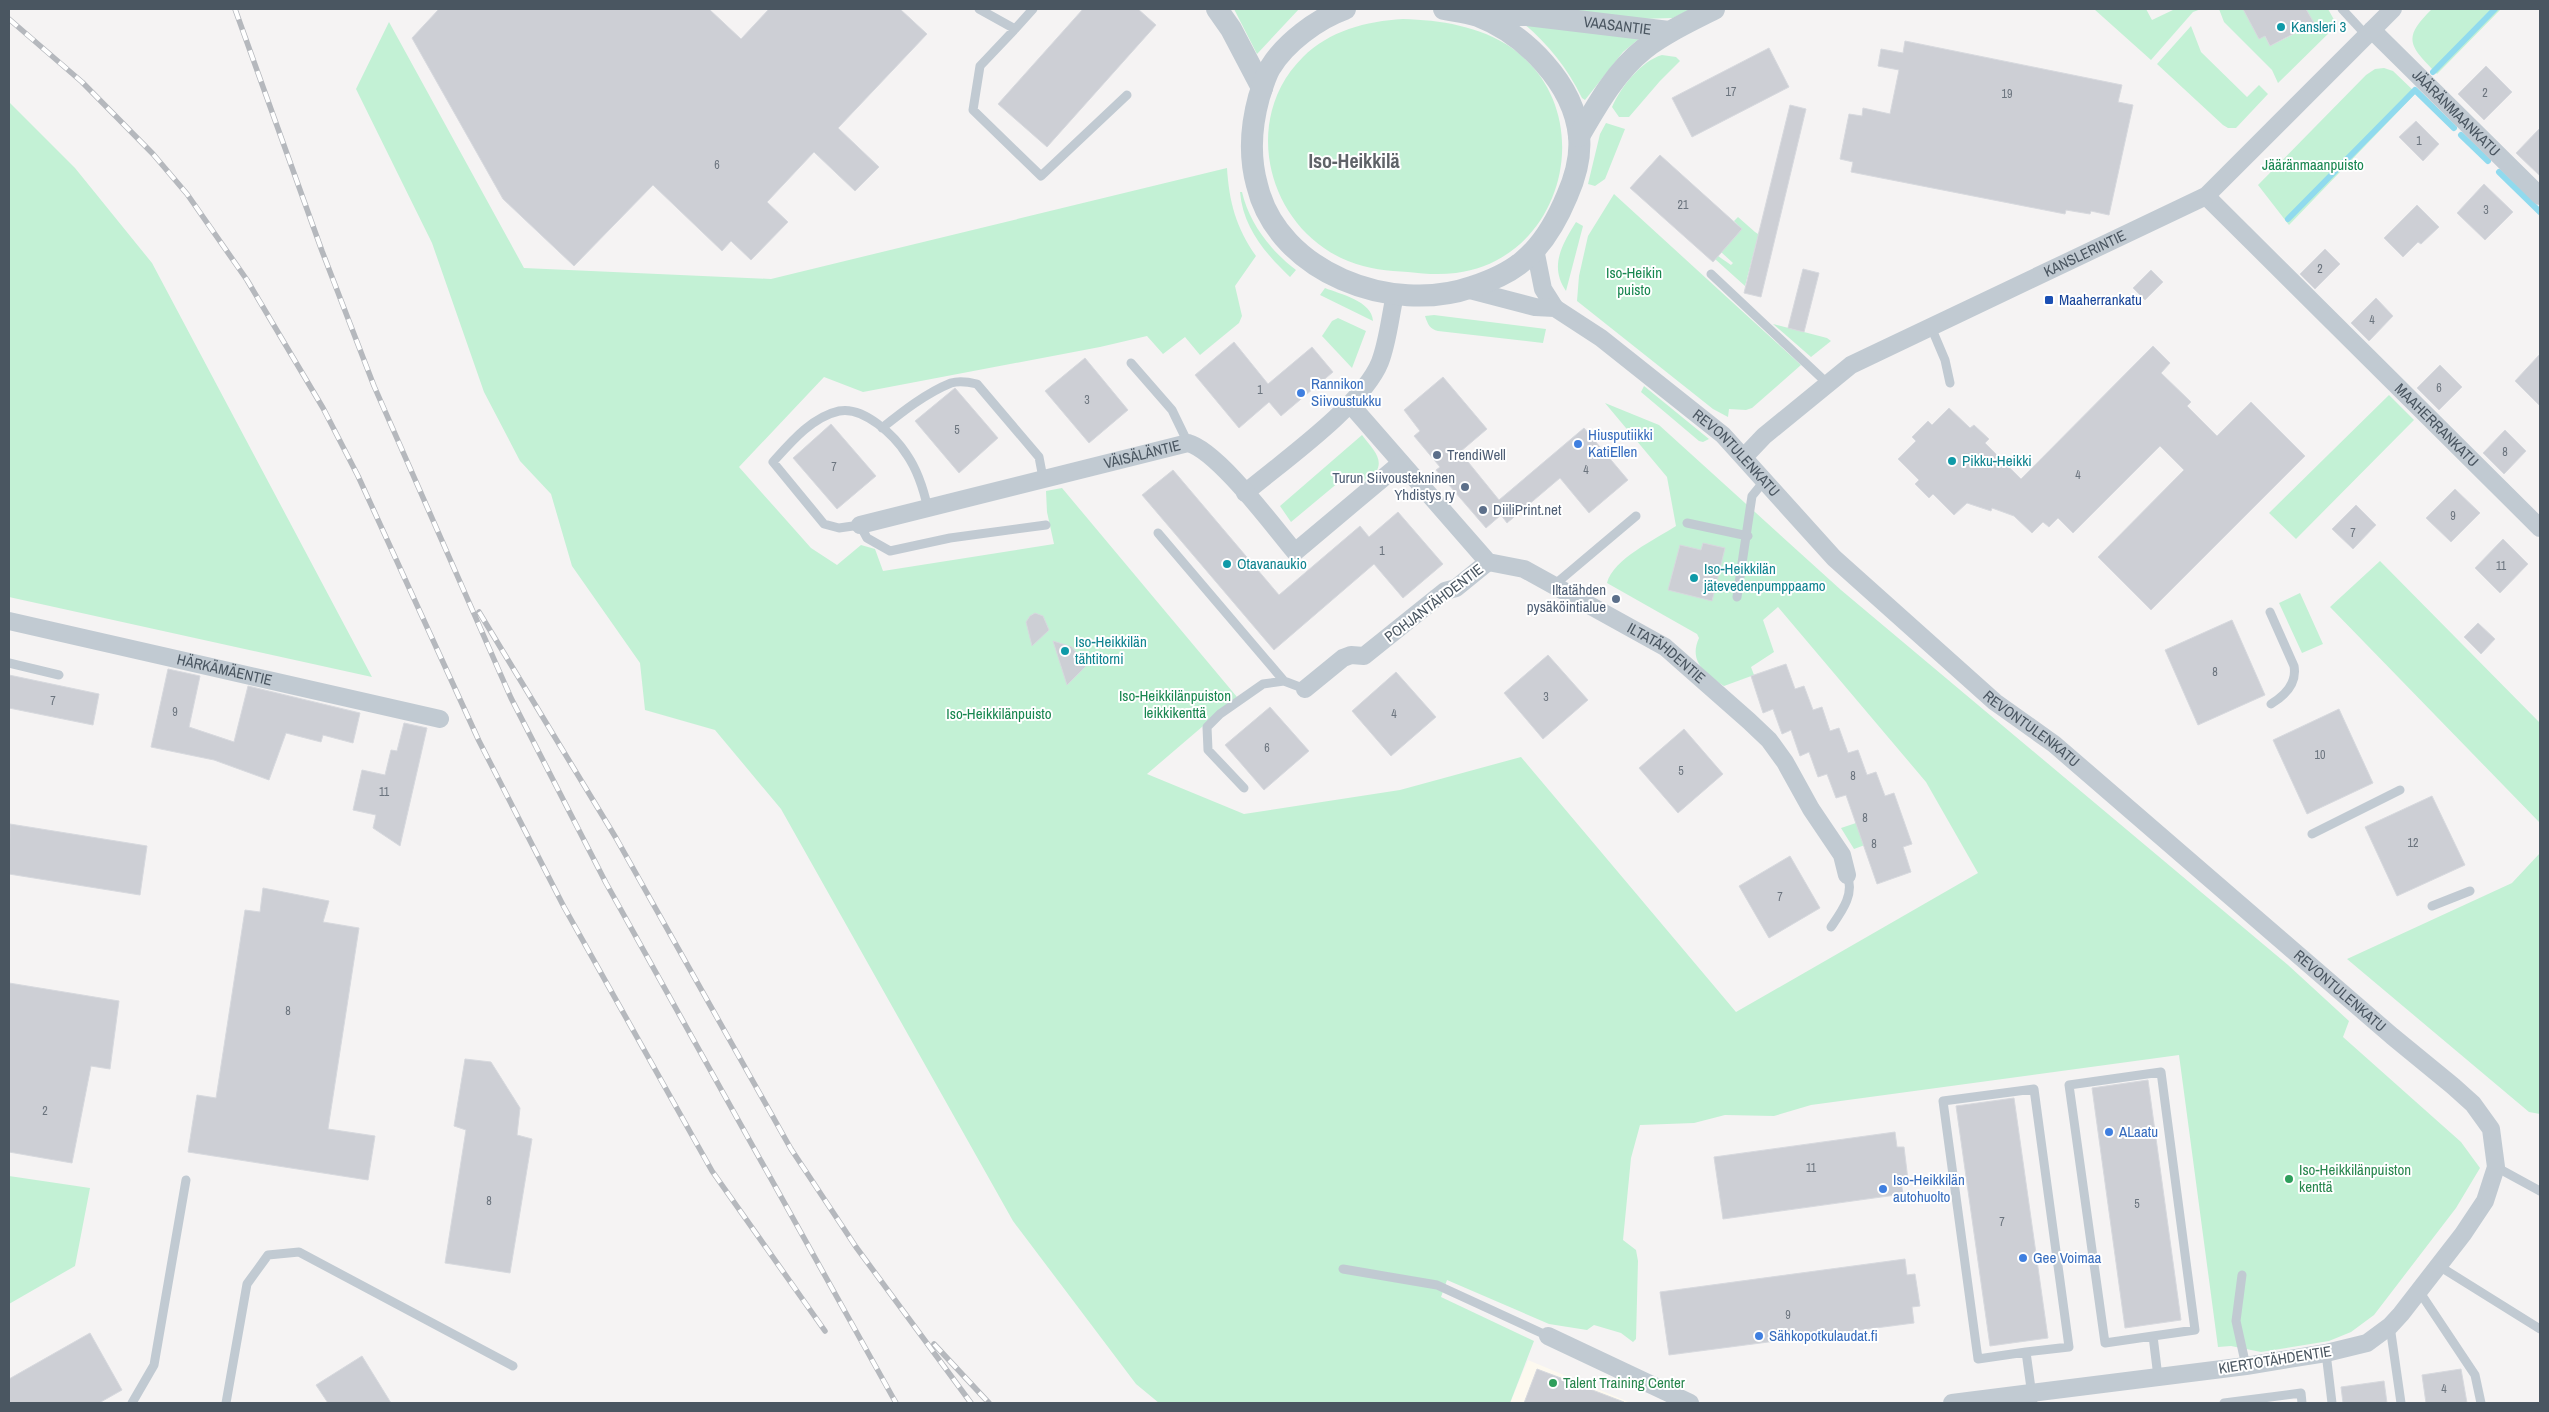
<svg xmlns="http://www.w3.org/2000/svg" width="2549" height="1412" font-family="'Archivo Narrow',sans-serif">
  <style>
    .commercial { fill: #fdf9ef }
    .green { fill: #c3f1d5 }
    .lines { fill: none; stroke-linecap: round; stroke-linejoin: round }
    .stream { stroke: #90daee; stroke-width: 6 }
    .building { fill: #cdcfd5; stroke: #d7d9de }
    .service { stroke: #c1cad2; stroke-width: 9 }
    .minor { stroke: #c1cad2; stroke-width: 18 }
    .tertiary { stroke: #c1cad2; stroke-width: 22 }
    .rail-casing { stroke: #b5b8bd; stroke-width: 5.5 }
    .rail { stroke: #fff; stroke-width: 4; stroke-dasharray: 11; stroke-linecap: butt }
    .culture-dot { fill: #0f9aa8; stroke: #fff; stroke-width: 2 }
    .transit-dot { fill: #1a4fb4; stroke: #fff; stroke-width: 2 }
    .shop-dot { fill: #3f7fe0; stroke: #fff; stroke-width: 2 }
    .service-dot { fill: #5c6f8a; stroke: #fff; stroke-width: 2 }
    .leisure-dot { fill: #2e9e5b; stroke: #fff; stroke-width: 2 }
    .labels { text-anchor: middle; stroke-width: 4; stroke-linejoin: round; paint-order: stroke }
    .number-label { font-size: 12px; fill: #6b747e }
    .street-label { font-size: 15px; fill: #4a5661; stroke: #fff }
    .culture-label { font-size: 15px; fill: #0d838f; stroke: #fff; text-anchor: start }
    .park-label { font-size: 15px; fill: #17864f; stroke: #fff }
    .transit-label { font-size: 15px; fill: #164399; stroke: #fff; text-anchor: start }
    .shop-label { font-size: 15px; fill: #366cbe; stroke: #fff; text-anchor: start }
    .service-label { font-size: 15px; fill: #4e5e75; stroke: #fff; text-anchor: start }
    .leisure-label { font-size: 15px; fill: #27864d; stroke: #fff; text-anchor: start }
    .district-label { font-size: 20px; font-weight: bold; fill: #5f6368; stroke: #fff }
  </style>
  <rect width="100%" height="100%" fill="#f5f3f3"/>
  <path class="commercial" d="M1528,1360L1631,1403H1510Z"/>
  <path class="green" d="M1234,9H1299L1257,54Z
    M1534,9H1691L1673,18L1639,19Z
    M2094,9H2146L2152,20L2175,9H2201L2193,12L2151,60Z
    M2219,9H2250L2270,46L2314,24L2306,9H2328L2337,25L2278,83L2272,70L2224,22Z
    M2432,9H2501L2437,74C2410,46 2401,39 2432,9Z
    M1403,19C1440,20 1480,26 1512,48C1601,112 1565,259 1456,273C1440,275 1424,274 1408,272C1388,271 1368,269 1348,261C1268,229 1239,120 1303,57C1329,31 1366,21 1403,19Z
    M389,22L524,268L771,279L1227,168C1229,201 1236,228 1256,256L1235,286L1242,316L1239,323L1200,355L1185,337L1163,354L1147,336L1100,347L863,392L824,377L739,467L811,548L837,565L861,545L875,549L883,571L1054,544L1047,512L1046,491L1062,488L1237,697L1147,774L1244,814L1400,790L1521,757L1736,1012L1978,873L1926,782L1778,607L1763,620L1774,652L1751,667L1754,675L1724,686C1706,674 1688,662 1699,638L1697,634L1607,583C1613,559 1656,539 1676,526L1667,477L1605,403L1659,425L1841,590L2288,965L2349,1021L2343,1037L2461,1142L2480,1168L2456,1208L2374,1315L2351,1332L2329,1341L2261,1352L2231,1346L2218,1347L2179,1055L1811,1105L1774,1116L1725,1115L1694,1123L1640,1125L1631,1158L1623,1240L1636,1250L1638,1261L1636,1339L1633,1342L1621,1333L1594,1325L1587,1330L1549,1324L1447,1280L1441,1297L1534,1341L1510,1403H1159L1136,1384L1013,1221L781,809L715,730L645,710L640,663L572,566L551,494L520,461L484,392L432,243L356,89Z
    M1522,22L1640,38L1623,52L1585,100L1582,98C1567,67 1548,44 1522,22Z
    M2191,26L2201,52L2247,97L2259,85L2268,94L2236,128H2228L2223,125L2157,64Z
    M1662,55L1676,57L1680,61L1660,81L1629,117H1619L1612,107C1621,87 1641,61 1662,55Z
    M2384,68L2393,71L2416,93L2289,225L2258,185L2366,75L2375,69Z
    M9,102L75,168L152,263L372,677L9,597Z
    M1606,123L1625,129L1605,179L1595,186L1588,184L1600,134Z
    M1240,192H1242C1249,223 1271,251 1296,270L1290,277C1266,254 1243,228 1240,192Z
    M1614,194L1801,365L1752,408L1746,410L1729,409L1728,417L1713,409L1577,301L1579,276L1588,236Z
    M1738,217L1755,232L1769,241L1757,240L1745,286L1715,259L1718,256L1731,265L1733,263L1721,252L1742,229L1734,221Z
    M1576,222L1583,226L1566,291C1549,266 1562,245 1576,222Z
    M1325,288C1340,294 1372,301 1373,321L1320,295Z
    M1434,315L1546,329L1543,343L1438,331C1430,329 1428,325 1425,316Z
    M1338,318L1366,331L1352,368L1322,336L1332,321Z
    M1773,324L1827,338L1831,341L1811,357Z
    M1644,386L1709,439L1703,442L1699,441L1641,392Z
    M2389,395L2414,420L2296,539L2269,513Z
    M1362,435C1375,452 1389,463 1368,481L1339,482L1291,522L1280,506Z
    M2380,561L2540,723V823L2330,607Z
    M2300,593L2323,644L2302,653L2279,603Z
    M1865,820L1873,842L1854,849L1841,828Z
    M2540,853V1114L2529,1112L2347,959L2512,883Z
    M9,1176L90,1188L75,1266L9,1304Z"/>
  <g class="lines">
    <path class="stream" d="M2433,72L2495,9
      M2461,135L2488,161
      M2499,172L2540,212
      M2288,219L2415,90L2454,128"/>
  </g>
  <path class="building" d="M439,9H709L741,39L769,9H900L927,34L838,128L879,167L855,191L814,152L767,202L788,222L751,260L731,241L722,251L653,185L574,266L503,199L412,38Z
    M1083,9H1138L1156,25L1047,147L998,104Z
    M2243,9H2306L2314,23L2270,46L2265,36L2259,39Z
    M1905,41L2122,85L2118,102L2133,105L2109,215L2091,211L2090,214L2066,210L2065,214L1851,172L1853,162L1840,159L1849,114L1862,116L1863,108L1890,114L1899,70L1878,66L1881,49L1903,53Z
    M1769,48L1789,87L1692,137L1672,98Z
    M2486,66L2512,92L2484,120L2458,94Z
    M1790,105L1806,109L1761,297L1744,293Z
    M2416,121L2439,144L2423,161L2399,137Z
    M2540,128V176L2516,153Z
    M1660,155L1742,229L1713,262L1630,188Z
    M2484,184L2513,212L2485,240L2457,213Z
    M2417,205L2439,227L2421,244L2418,242L2403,257L2384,238Z
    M2325,249L2340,264L2315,289L2300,274Z
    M1803,269L1819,273L1804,332L1788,328Z
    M2151,270L2163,282L2145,300L2133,288Z
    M2376,298L2393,316L2369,341L2351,323Z
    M1234,342L1268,384L1312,347L1333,372L1281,416L1269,402L1239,428L1195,375Z
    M2153,346L2170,363L2161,373L2191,402L2187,406L2217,436L2251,402L2305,456L2151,610L2098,557L2184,470L2160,446L2073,533L2058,518L2049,527L2043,522L2032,533L2014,516L1992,508L1991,511L1967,503L1954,515L1933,494L1929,498L1915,484L1919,480L1898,459L1916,441L1912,437L1928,421L1932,425L1949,408L1970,428L1974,425L1989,439L1985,443L2021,479Z
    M2540,354V406L2515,381Z
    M1085,358L1128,410L1089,443L1045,391Z
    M2440,365L2462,387L2439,410L2417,388Z
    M1443,377L1487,429L1460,452L1499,500L1584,428L1628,480L1589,513L1560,478L1507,523L1501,515L1486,528L1436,470L1440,467L1414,436L1420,431L1404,410Z
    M955,388L998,438L959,473L915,421Z
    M831,424L876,476L837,509L793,458Z
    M2505,430L2526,451L2504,474L2483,453Z
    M1173,470L1279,595L1360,526L1369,537L1398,512L1443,564L1403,598L1374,564L1274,650L1142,495Z
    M2455,489L2480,513L2451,542L2426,518Z
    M2356,505L2376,525L2353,549L2332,529Z
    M2503,539L2528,564L2500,593L2475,568Z
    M1703,543L1725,548L1712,601L1668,590L1680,545L1701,550Z
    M1035,613L1043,616L1049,630L1032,646L1026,622L1030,616Z
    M2232,620L2265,695L2198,725L2165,650Z
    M2478,623L2495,639L2481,654L2464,637Z
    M1053,641L1072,647L1086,666L1067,685Z
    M1548,655L1588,700L1543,739L1504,693Z
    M1786,664L1795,689L1804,686L1813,710L1822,707L1830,731L1839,728L1848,753L1858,750L1867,775L1876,772L1885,796L1894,793L1912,844L1903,847L1911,872L1877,884L1846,795L1836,798L1827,774L1818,777L1809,752L1800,756L1791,730L1782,734L1773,709L1763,713L1751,676Z
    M168,669L200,676L189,727L234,742L248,686L360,713L353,743L323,735L321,742L286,733L269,780L214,760L151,747Z
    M1396,672L1436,717L1391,756L1352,711Z
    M9,675L99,694L93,725L9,708Z
    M1270,707L1309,751L1264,790L1225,745Z
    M2339,709L2373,783L2307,814L2273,740Z
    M404,723L427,728L400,846L373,828L376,815L353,810L362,770L385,775L391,750L397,751Z
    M1684,729L1723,774L1678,813L1639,768Z
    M2432,796L2465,865L2397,896L2365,827Z
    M10,824L147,846L140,895L9,874Z
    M1790,856L1820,908L1769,938L1739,886Z
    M263,888L329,901L323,922L359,928L328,1129L375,1136L368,1180L188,1152L197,1095L216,1098L245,910L260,912Z
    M9,983L119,1001L110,1069L91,1066L72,1163L9,1152Z
    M465,1059L491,1062L520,1108L517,1135L532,1139L510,1273L445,1263L466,1130L454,1126Z
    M2148,1080L2181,1320L2125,1328L2092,1088Z
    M2014,1098L2048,1338L1990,1346L1956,1106Z
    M1895,1132L1897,1147H1904L1908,1180L1901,1181L1903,1194L1723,1219L1714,1157Z
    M1905,1259L1907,1275L1915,1274L1920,1306L1912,1307L1914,1323L1669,1355L1660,1292Z
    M90,1333L122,1390L99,1403H9V1379Z
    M362,1356L391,1403H328L316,1385Z
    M1537,1369L1624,1402V1403H1524Z
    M2461,1369L2467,1403H2426L2422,1375Z
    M2384,1381L2387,1403H2343L2341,1387Z"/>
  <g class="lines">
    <path class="service" d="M979,9L1015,29L1033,9
      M2342,9L2366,35
      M1015,29L980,66L973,110L1041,176L1127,95
      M1711,274L1828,384
      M1931,327L1945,360L1950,383
      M1131,363L1172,410L1188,443
      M882,428C902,412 926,393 951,383C960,380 969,382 977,384L1039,457L1043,478
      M928,509C924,491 918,471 907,455C895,436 864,406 839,411C812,417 791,442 773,462L824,524L839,528L860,525L867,538L890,551L950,538L1046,525
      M1687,523L1748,536
      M1158,533L1284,681L1305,689
      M1553,586L1636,516
      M1737,597L1752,496L1765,480
      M2270,612L2294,666C2297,683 2286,695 2271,704
      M9,663L59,675
      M1244,788L1208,750L1207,727L1220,714L1263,684L1284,681
      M2312,834L2400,790
      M2432,906L2470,891
      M1831,927C1842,911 1855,894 1847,875
      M2496,1167L2540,1191
      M2439,1266L2540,1329
      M1343,1269L1437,1285L1548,1336
      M2242,1275L2236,1321L2246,1366
      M2419,1291L2475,1375L2481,1403
      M2390,1326L2401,1403
      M2153,1336L2105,1343L2069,1085L2161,1072L2195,1330L2153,1336L2158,1377
      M2026,1352L1978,1359L1943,1101L2034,1089L2069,1347L2026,1352L2033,1403
      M2326,1353L2332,1403
      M132,1403L154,1365L186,1180
      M226,1403L247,1284L268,1255L299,1252L513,1366
      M2224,1403L2301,1393L2302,1403"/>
    <g class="minor">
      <path id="s1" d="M2372,30L2540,196"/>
      <path id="s2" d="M2206,196L2540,528"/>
      <path d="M1535,249L1543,289L1555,308"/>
      <path id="s3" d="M1466,289L1535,307L1555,308L1601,338L1723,435L1834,558L1995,702L2054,744L2392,1036L2453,1086L2473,1104L2491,1129L2496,1167L2485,1201L2463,1234L2401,1314L2390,1326L2367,1343L2326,1353L2246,1366L1952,1403"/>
      <path id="s4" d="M1350,404L1488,562L1524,569L1665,647L1749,721L1769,740L1785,762L1811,809L1842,855L1847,875"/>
      <path id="s5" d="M1745,456L1764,436L1851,365L2206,196L2393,9"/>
      <path d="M1245,493C1282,462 1363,405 1380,362C1388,341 1390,317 1395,295"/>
      <path id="s6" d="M860,525L1188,443C1218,451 1273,526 1295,552L1401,463"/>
      <path id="s7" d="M9,621L440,719"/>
      <path d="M1305,689L1343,658L1351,655L1364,656L1445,591L1456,588L1488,562"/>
      <path d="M1548,1336L1690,1403"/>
    </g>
    <g class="tertiary">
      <path d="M1217,9L1231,29L1262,88"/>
      <path d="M1345,9C1317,19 1285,43 1270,68C1265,77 1262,88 1259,97C1251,126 1249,156 1257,185C1278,273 1392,315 1472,287C1490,281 1509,273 1523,261C1544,244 1557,220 1567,196C1575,178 1581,156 1579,136C1574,84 1525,34 1478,16C1468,12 1455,11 1444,9"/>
      <path id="s8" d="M1482,15H1527L1669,32"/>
      <path d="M1579,136C1597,105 1616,71 1644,49C1665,33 1690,21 1714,9"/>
    </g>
    <defs>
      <path id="rail" d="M235,9L322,251L374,386L511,698L606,883L896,1403
        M9,19L82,82L153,154L187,194L247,280L323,408L358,476L479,741L564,907L712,1171L825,1331
        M479,612L616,838L791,1149L856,1247L971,1403
        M934,1344L989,1403"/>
    </defs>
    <use href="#rail" class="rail-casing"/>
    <use href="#rail" class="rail"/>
  </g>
  <g class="culture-dot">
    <circle cx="2281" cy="27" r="5"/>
    <circle cx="1952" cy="461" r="5"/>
    <circle cx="1227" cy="564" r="5"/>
    <circle cx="1694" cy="578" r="5"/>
    <circle cx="1065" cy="651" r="5"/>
  </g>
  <rect class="transit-dot" x="2044" y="295" width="10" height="10" rx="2.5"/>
  <g class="shop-dot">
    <circle cx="1301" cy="393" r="5"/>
    <circle cx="1578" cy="444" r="5"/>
    <circle cx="2109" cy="1132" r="5"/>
    <circle cx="1883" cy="1189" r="5"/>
    <circle cx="2023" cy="1258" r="5"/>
    <circle cx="1759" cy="1336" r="5"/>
  </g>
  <g class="service-dot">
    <circle cx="1437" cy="455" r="5"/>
    <circle cx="1465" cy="487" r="5"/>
    <circle cx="1483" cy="510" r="5"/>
    <circle cx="1616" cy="599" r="5"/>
  </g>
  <g class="leisure-dot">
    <circle cx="2289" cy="1179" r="5"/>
    <circle cx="1553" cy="1383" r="5"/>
  </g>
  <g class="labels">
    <g class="number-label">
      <text x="1731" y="96">17</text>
      <text x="2485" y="97">2</text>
      <text x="2007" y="98">19</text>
      <text x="2419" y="145">1</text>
      <text x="717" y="169">6</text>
      <text x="1683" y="209">21</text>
      <text x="2486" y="214">3</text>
      <text x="2320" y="273">2</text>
      <text x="2372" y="324">4</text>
      <text x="2439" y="392">6</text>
      <text x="1260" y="394">1</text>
      <text x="1087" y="404">3</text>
      <text x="957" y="434">5</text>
      <text x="2505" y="456">8</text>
      <text x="834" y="471">7</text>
      <text x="1586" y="474">4</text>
      <text x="2078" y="479">4</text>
      <text x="2453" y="520">9</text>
      <text x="2353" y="537">7</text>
      <text x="1382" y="555">1</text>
      <text x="2501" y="570">11</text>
      <text x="2215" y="676">8</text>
      <text x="1546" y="701">3</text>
      <text x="53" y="705">7</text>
      <text x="175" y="716">9</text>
      <text x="1394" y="718">4</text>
      <text x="1267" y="752">6</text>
      <text x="2320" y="759">10</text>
      <text x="1681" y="775">5</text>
      <text x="1853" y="780">8</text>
      <text x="384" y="796">11</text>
      <text x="1865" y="822">8</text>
      <text x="2413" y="847">12</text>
      <text x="1874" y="848">8</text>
      <text x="1780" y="901">7</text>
      <text x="288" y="1015">8</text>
      <text x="45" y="1115">2</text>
      <text x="1811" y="1172">11</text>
      <text x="489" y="1205">8</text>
      <text x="2137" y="1208">5</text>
      <text x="2002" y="1226">7</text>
      <text x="1788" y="1319">9</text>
      <text x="2444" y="1393">4</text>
    </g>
    <g class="street-label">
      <text dy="5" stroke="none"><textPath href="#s8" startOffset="136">VAASANTIE</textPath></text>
      <text dy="5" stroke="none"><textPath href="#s1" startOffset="118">JÄÄRÄNMAANKATU</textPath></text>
      <text dy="5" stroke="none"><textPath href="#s5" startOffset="399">KANSLERINTIE</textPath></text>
      <text dy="5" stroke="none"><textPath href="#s2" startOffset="325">MAAHERRANKATU</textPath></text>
      <text dy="5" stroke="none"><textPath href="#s6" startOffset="291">VÄISÄLÄNTIE</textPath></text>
      <text dy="5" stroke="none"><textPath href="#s3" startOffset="324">REVONTULENKATU</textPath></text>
      <text transform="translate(1434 603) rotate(-37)" y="5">POHJANTÄHDENTIE</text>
      <text dy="5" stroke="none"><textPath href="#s4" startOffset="412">ILTATÄHDENTIE</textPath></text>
      <text dy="5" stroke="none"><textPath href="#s7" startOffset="221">HÄRKÄMÄENTIE</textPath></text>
      <text dy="5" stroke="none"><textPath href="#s3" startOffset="729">REVONTULENKATU</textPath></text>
      <text dy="5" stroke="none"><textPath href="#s3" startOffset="1134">REVONTULENKATU</textPath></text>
      <text transform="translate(2275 1360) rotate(-9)" y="5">KIERTOTÄHDENTIE</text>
    </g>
    <g class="culture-label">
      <text x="2291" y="32">Kansleri 3</text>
      <text x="1962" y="466">Pikku-Heikki</text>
      <text x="1237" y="569">Otavanaukio</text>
      <text x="1704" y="574">Iso-Heikkilän<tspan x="1704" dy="17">jätevedenpumppaamo</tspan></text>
      <text x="1075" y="647">Iso-Heikkilän<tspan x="1075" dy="17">tähtitorni</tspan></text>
    </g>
    <g class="park-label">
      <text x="2313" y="170">Jääränmaanpuisto</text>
      <text x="1634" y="278">Iso-Heikin<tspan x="1634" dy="17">puisto</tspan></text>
      <text x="1175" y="701">Iso-Heikkilänpuiston<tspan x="1175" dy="17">leikkikenttä</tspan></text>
      <text x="999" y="719">Iso-Heikkilänpuisto</text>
    </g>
    <g class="transit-label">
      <text x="2059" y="305">Maaherrankatu</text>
    </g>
    <g class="shop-label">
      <text x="1311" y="389">Rannikon<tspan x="1311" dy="17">Siivoustukku</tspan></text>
      <text x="1588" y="440">Hiusputiikki<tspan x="1588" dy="17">KatiEllen</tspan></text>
      <text x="2119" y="1137">ALaatu</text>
      <text x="1893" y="1185">Iso-Heikkilän<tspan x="1893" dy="17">autohuolto</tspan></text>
      <text x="2033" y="1263">Gee Voimaa</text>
      <text x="1769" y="1341">Sähkopotkulaudat.fi</text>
    </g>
    <g class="service-label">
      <text x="1447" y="460">TrendiWell</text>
      <text x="1455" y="483" text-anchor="end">Turun Siivoustekninen<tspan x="1455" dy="17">Yhdistys ry</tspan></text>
      <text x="1493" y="515">DiiliPrint.net</text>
      <text x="1606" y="595" text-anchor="end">Iltatähden<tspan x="1606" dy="17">pysäköintialue</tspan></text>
    </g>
    <g class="leisure-label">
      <text x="2299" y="1175">Iso-Heikkilänpuiston<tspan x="2299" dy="17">kenttä</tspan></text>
      <text x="1563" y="1388">Talent Training Center</text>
    </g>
    <g class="district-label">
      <text x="1354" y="168">Iso-Heikkilä</text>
    </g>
  </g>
  <rect width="2549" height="1412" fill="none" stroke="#4a5661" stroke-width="20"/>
</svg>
